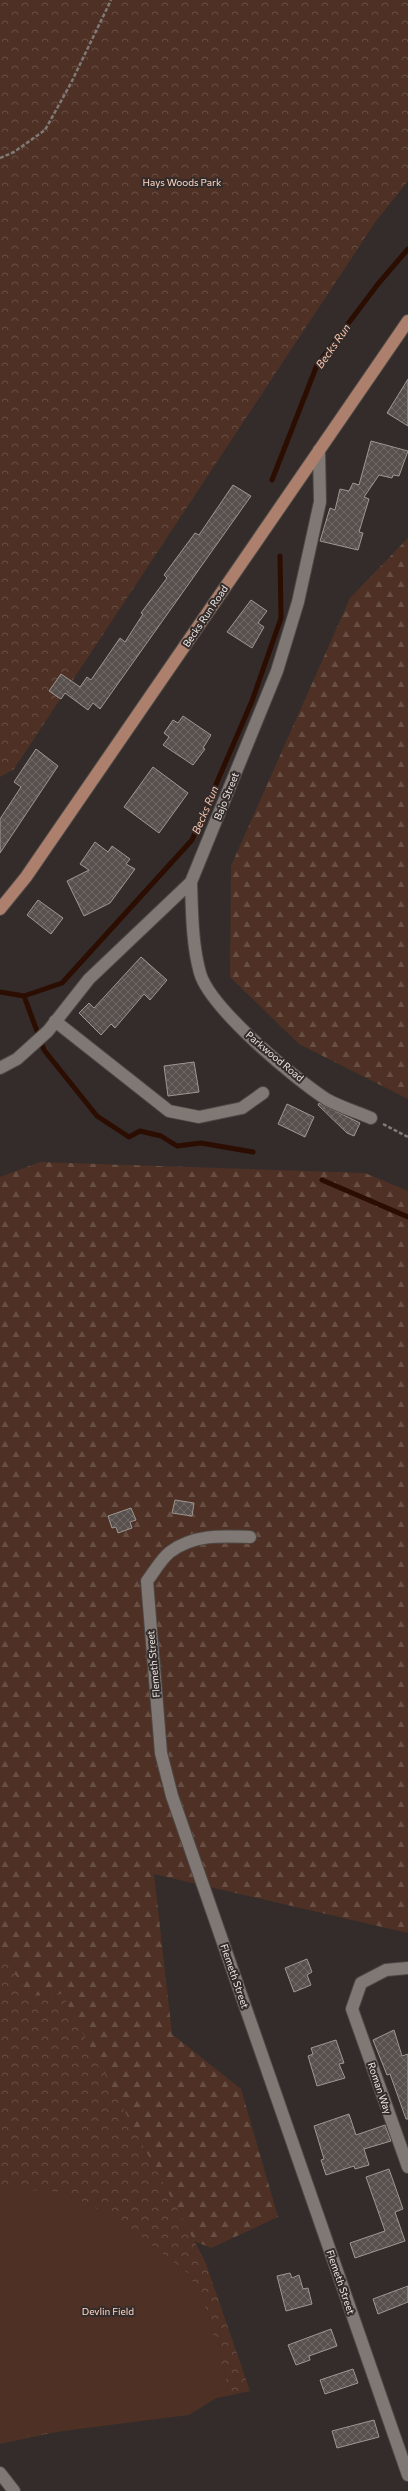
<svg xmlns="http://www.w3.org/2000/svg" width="408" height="2491" font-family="Commissioner,sans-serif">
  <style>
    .forest { fill: url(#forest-firs) }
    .park { fill: url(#park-crowns) }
    .garden { fill: #4e3124 }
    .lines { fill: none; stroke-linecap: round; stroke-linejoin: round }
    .stream { stroke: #2c0d01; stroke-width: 5 }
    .building { fill: url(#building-cross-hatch); stroke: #9f9793 }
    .minor-casing { stroke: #4d4845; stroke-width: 14 }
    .major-casing { stroke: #4d4845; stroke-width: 14 }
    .path { stroke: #7f7977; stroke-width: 2.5; stroke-dasharray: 4 2; stroke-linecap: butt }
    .minor { stroke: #807875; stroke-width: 12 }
    .major { stroke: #ac806d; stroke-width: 12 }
    .labels { text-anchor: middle; stroke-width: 4; stroke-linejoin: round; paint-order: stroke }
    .park-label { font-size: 10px; fill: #ffd6c4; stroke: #332c2a }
    .street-label { font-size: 10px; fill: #ece8e6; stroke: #332c2a }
    .water-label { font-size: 11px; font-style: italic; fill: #fac5ae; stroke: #332c2a }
  </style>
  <defs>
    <pattern id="forest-firs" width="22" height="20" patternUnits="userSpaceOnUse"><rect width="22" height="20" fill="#4e3124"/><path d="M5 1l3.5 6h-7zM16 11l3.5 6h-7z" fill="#684f44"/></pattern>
    <pattern id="park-crowns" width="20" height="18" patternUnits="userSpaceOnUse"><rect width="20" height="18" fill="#4e3124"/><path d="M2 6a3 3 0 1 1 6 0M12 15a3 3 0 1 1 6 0" fill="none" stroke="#684f44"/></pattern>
    <pattern id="building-cross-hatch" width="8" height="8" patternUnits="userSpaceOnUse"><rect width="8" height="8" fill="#58504d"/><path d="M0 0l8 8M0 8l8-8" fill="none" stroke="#706967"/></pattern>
  </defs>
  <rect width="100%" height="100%" fill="#332c2a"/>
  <path class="forest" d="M408,538V1099L299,1044L230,977L231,866L350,598Z
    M40,1162L365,1173L408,1191V1933L154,1874L172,2034L241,2089L278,2217L211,2248L0,2161V1177Z"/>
  <path class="park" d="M0,0H408V181L376,221L14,769L0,777Z
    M0,1950L29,1996L62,1994L205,2261L250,2391L0,2444Z"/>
  <path class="garden" d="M13,2189L63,2192L118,2219L189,2274L206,2309L229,2390L189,2415L0,2439V2192Z"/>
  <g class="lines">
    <path class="stream" d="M272,480L317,365L378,284L408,249
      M0,992L24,996L62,983L192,840L252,701L281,618L280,556
      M24,996L44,1050L97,1116L129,1137L140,1131L161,1136L177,1146L201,1143L253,1152
      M322,1180L408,1217"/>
  </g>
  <path class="building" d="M408,379V426L387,413Z
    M371,441L408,451L399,476L393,475L392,478L379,475L364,497L369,499L359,532L363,533L358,550L320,541L330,508L335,510L340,489L349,491L353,483L359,485Z
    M233,485L251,496L100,709L93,703L88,710L65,693L61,699L49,691L61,674L80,687L87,677L91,680L120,638L125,642L143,614L141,613L167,578L164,575L195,533L199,535Z
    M251,600L267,611L258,623L264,627L252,648L227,632Z
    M183,716L211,735L203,748L205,749L193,765L163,745L169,737L164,733L173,720L178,723Z
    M36,749L58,766L0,853V819L21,787L14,782Z
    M153,767L188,793L159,833L124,807Z
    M95,842L108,852L112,846L130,859L126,864L135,869L110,903L84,916L67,881L89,870L80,864Z
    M38,900L63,918L51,934L27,915Z
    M141,957L167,980L150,1000L144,994L115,1028L111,1024L101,1035L79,1013L89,1003L94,1008Z
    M194,1062L199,1092L168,1096L164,1066Z
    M319,1103L360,1123L354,1136L347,1133L318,1105Z
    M287,1104L314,1117L305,1137L278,1124Z
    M175,1500L194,1503L192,1516L172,1513Z
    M131,1508L136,1520L130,1522L132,1528L118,1533L116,1527L112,1528L108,1516Z
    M307,1959L312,1972L307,1975L311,1985L294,1992L285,1968Z
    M394,2030L402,2056L408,2054V2119H406L390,2074L387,2075L373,2040Z
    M336,2040L344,2063L339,2064L345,2078L317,2086L308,2056L313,2054L311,2048Z
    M349,2114L356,2135L385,2125L391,2141L364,2149L369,2165L355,2169L354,2166L326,2175L321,2160L324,2159L314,2126Z
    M389,2169L403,2209L395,2212L405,2241L355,2258L350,2243L385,2231L366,2177Z
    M290,2273L292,2278L299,2275L303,2289L308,2288L312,2304L286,2311L277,2276Z
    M408,2286V2302L378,2314L373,2299Z
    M331,2329L337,2346L309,2356L310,2360L296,2365L288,2345Z
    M353,2369L358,2383L325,2394L320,2380Z
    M374,2420L379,2437L337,2448L332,2431Z"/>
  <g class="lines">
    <defs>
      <path id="minor" d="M191,882C192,912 192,944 200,973C210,1008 295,1079 326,1099C340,1107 357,1112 371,1118
        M55,1021L169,1111L199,1117L242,1108L263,1093
        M0,1068L17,1059L48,1031L89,979L191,882L277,671L298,602L320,502L319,450
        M250,1537C222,1536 194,1534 170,1552C161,1559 154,1572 147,1581L161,1753L172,1796L408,2475
        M408,1968L386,1970L361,1983L352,2009L408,2167
        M0,2473L14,2491"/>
      <path id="major" d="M0,909L26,877L408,321"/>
    </defs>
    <use href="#minor" class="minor-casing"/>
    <use href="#major" class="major-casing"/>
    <path class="path" d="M0,158L14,152L45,130L71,83L111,0
      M383,1124L408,1137"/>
    <use href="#minor" class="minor"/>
    <use href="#major" class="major"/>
  </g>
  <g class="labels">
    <g class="park-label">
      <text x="182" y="186">Hays Woods Park</text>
      <text x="108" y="2315">Devlin Field</text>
    </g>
    <g class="street-label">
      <text transform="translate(205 616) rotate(-56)" y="4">Becks Run Road</text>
      <text transform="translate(226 796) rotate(-68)" y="4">Bajo Street</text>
      <text transform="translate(275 1056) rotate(40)" y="4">Parkwood Road</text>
      <text transform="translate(153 1664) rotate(-95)" y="4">Flemeth Street</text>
      <text transform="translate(235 1976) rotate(71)" y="4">Flemeth Street</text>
      <text transform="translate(380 2088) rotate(71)" y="4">Roman Way</text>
      <text transform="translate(341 2282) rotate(71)" y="4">Flemeth Street</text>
    </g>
    <g class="water-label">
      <text transform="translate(333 346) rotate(-55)" y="4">Becks Run</text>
      <text transform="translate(205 810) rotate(-67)" y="4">Becks Run</text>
    </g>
  </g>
</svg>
